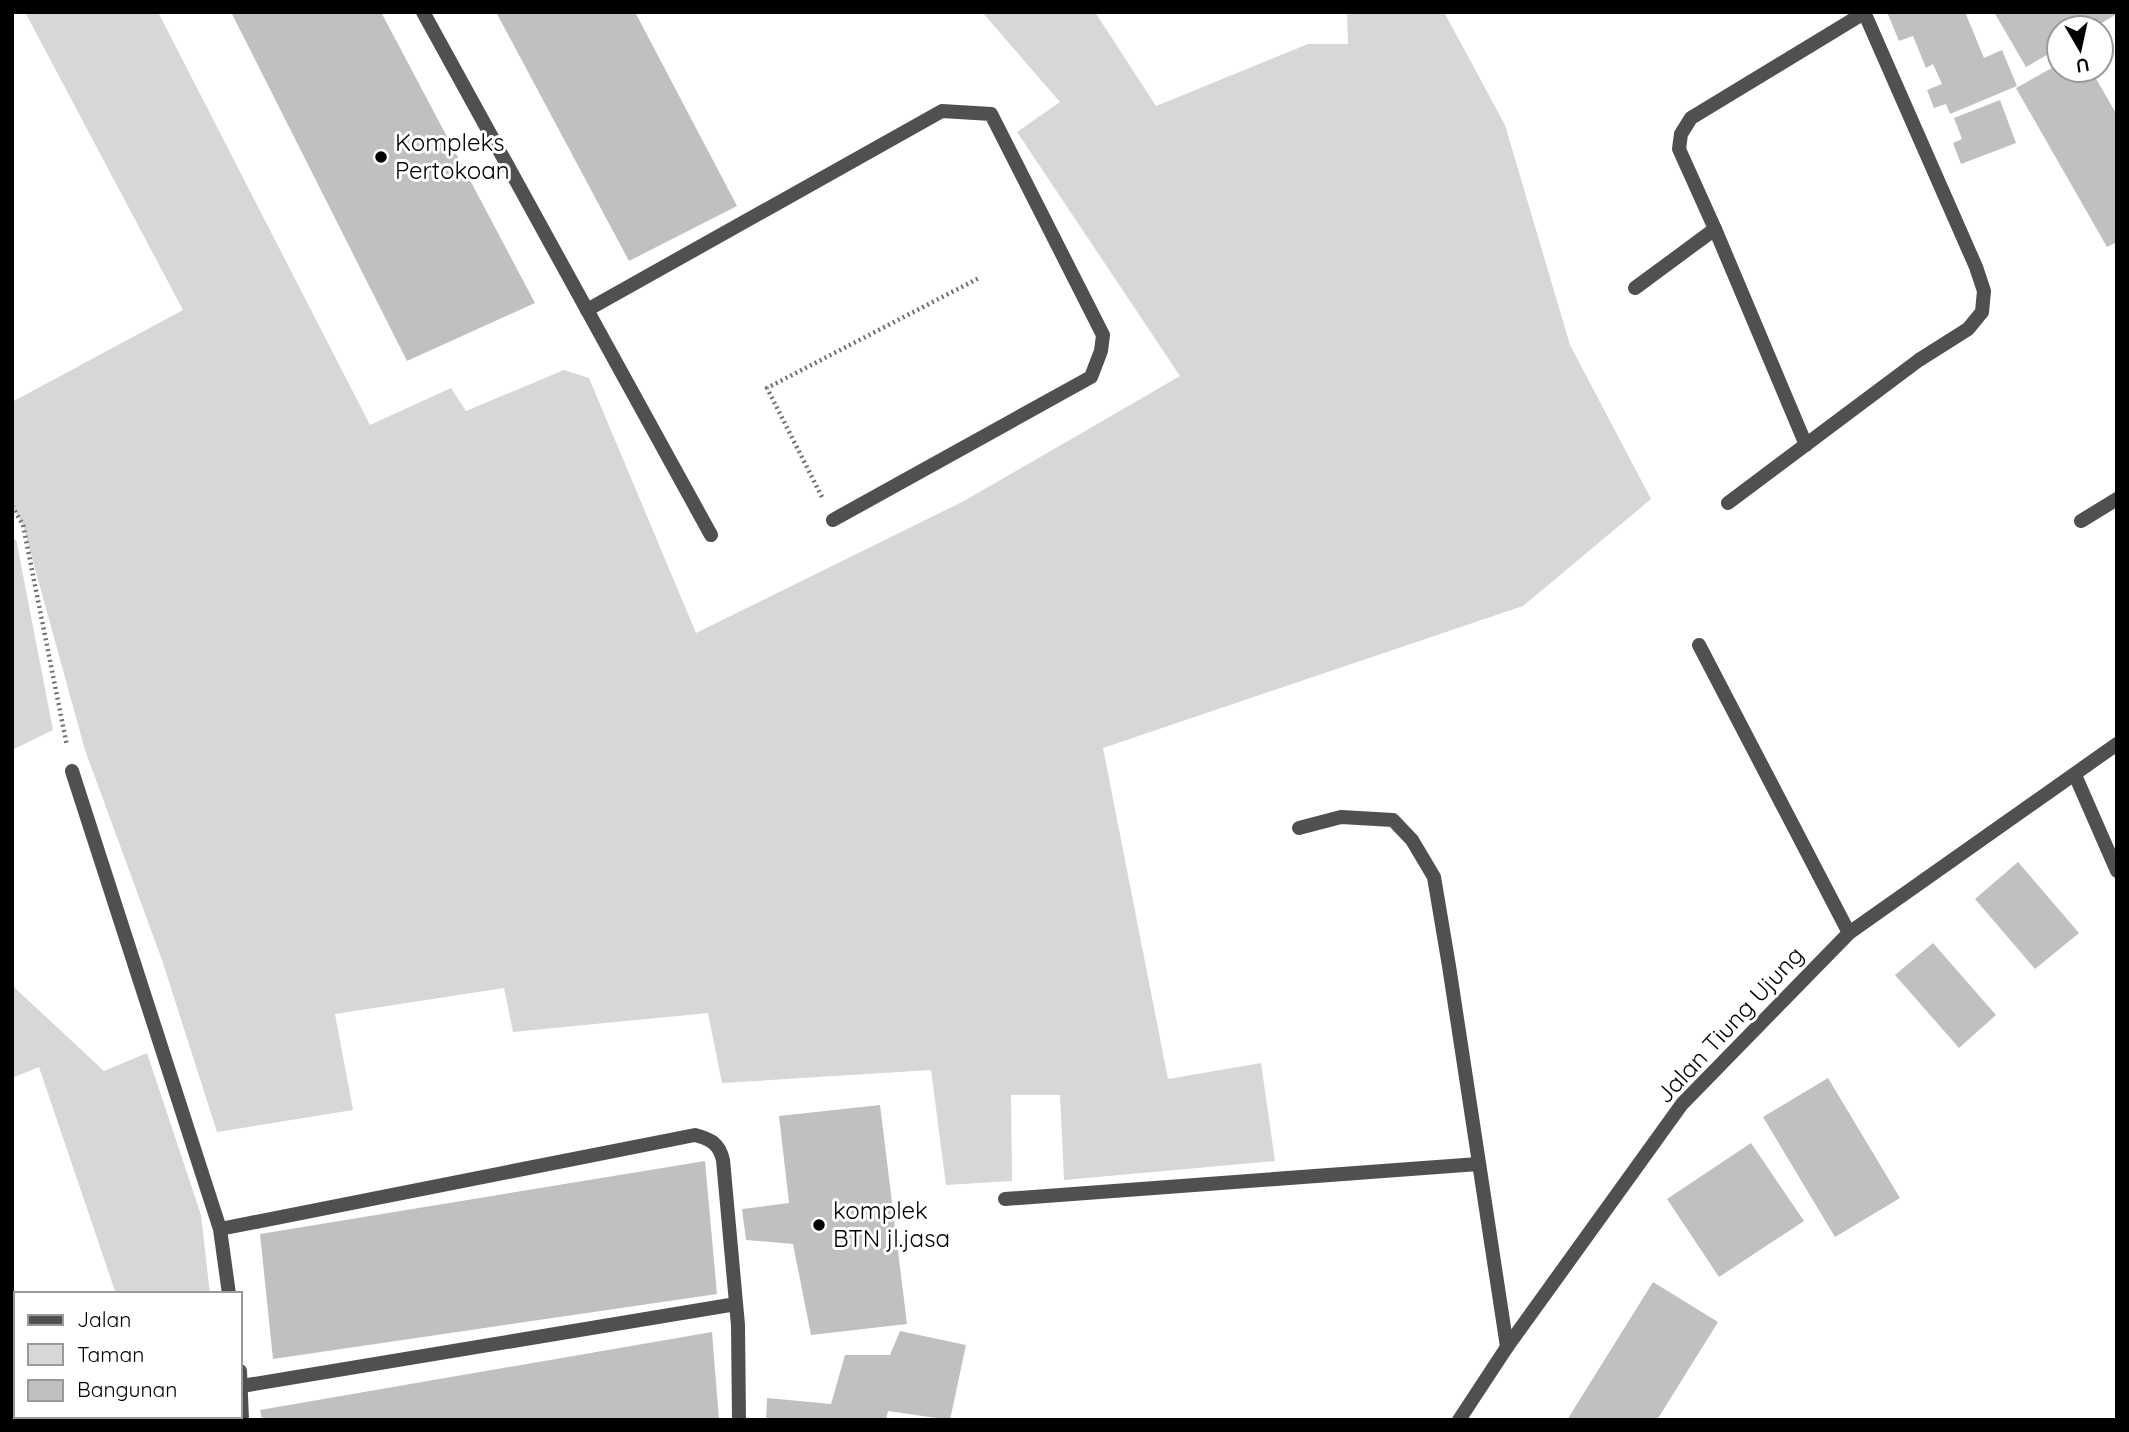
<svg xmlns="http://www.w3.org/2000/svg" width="2129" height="1432" font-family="Quicksand,sans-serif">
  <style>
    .green { fill: #d7d7d7 }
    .building { fill: #c0c0c0 }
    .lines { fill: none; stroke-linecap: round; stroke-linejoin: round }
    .path { stroke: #727272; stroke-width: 4.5; stroke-dasharray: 2 3.5; stroke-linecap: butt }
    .service { stroke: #505050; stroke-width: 14 }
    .minor { stroke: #505050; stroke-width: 14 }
    .tertiary { stroke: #505050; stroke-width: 14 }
    .poi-dot { fill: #000; stroke: #fff; stroke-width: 2.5 }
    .labels { text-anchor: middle; stroke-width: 6; stroke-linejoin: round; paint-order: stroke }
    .poi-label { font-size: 24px; fill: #000; stroke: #fff; text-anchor: start }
    .street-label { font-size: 24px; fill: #000; stroke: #fff }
  </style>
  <rect width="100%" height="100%" fill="#fff"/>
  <path class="green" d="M25,12H158L370,425L451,388L466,411L564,370L589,378L696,633L964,501L1180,376L1017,132L1060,102L982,12H1095L1156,106L1308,44H1348L1347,12H1444L1505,125L1570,345L1651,499L1523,606L1103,748L1168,1079L1261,1063L1275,1161L1064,1180L1060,1095H1011L1012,1181L946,1185L931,1070L722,1083L708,1013L513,1032L504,988L335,1014L353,1110L217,1132L162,960L85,750L23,525L12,506V402L183,310Z
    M16,539L53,730L12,750V541Z
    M12,981L15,988L104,1071L147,1053L201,1215L210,1294H116L39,1067L12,1078Z"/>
  <path class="building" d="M231,12H381L535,303L407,361Z
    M496,12H635L737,206L629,261Z
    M1887,12H1965L1984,58L2002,50L2017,86L1950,114L1946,104L1934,108L1927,90L1942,84L1933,64L1926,68L1913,36L1899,41Z
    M1994,12H2117V14L2093,28H2059V48L2026,67Z
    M2059,64V70H2091L2117,115V242L2107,247L2016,88Z
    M2000,100L2016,143L1961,164L1953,143L1962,139L1954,118Z
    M2018,862L2079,933L2035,969L1975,899Z
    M1933,943L1996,1015L1959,1048L1895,975Z
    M1828,1078L1900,1198L1835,1237L1763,1117Z
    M880,1105L907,1324L811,1335L793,1244L746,1240L742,1209L789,1203L779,1116Z
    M1751,1143L1804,1221L1719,1277L1667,1199Z
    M705,1161L717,1294L273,1359L260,1234Z
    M1653,1282L1718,1322L1657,1420H1567Z
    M900,1331L966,1345L950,1420L888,1411L886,1420H766L767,1398L831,1404L845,1355H890Z
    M712,1332L719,1420H262L260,1410Z"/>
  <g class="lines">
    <path class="path" d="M822,497L767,388L979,278
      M12,506L23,525L67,746"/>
    <path class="service" d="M1635,288L1715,229
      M587,310L942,111L991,114L1103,335L1101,351L1091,377L833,520
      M2081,521L2117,499"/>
    <path class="minor" d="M423,12L711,535
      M1806,445L1715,229L1679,149L1681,134L1691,118L1864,13
      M1728,503L1919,360L1968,329L1982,312L1984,291L1976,267L1864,12
      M1699,645L1849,933
      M72,771L220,1229L229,1294
      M2075,775L2117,871
      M1299,828L1341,817L1393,820L1412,840L1434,877L1449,966L1507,1347
      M1005,1199L1478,1164
      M220,1229L695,1135C710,1139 719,1143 723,1160L738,1325L739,1420
      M240,1371L242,1420
      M242,1386L736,1304"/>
    <path class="tertiary" d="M1459,1420L1507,1347L1682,1104L1849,933L2117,744"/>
  </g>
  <g class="poi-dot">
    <circle cx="381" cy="157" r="7"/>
    <circle cx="819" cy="1225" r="7"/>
  </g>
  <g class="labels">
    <g class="poi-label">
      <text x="395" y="151">Kompleks<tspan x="395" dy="28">Pertokoan</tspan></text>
      <text x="833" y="1219">komplek<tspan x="833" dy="28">BTN jl.jasa</tspan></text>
    </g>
    <g class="street-label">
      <text transform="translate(1730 1025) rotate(-47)" y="8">Jalan Tiung Ujung</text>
    </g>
  </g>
  <rect width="2129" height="1432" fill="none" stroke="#000000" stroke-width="28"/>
  <rect x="14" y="1292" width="228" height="126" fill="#ffffff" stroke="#999999" stroke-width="2"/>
  <rect x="28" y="1315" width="35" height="10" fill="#505050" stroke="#999999" stroke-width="2"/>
  <text x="77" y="1327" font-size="21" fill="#000000">Jalan</text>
  <rect x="28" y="1344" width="35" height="21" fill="#d7d7d7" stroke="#999999" stroke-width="2"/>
  <text x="77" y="1362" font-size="21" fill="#000000">Taman</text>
  <rect x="28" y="1380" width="35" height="21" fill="#c0c0c0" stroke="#999999" stroke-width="2"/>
  <text x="77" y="1397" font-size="21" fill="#000000">Bangunan</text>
  <g transform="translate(2080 49) rotate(171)"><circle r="33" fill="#ffffff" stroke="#999999" stroke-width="2"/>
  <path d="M0-5L12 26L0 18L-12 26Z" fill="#000000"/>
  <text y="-10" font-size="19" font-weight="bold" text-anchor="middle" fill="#000000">U</text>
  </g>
</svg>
